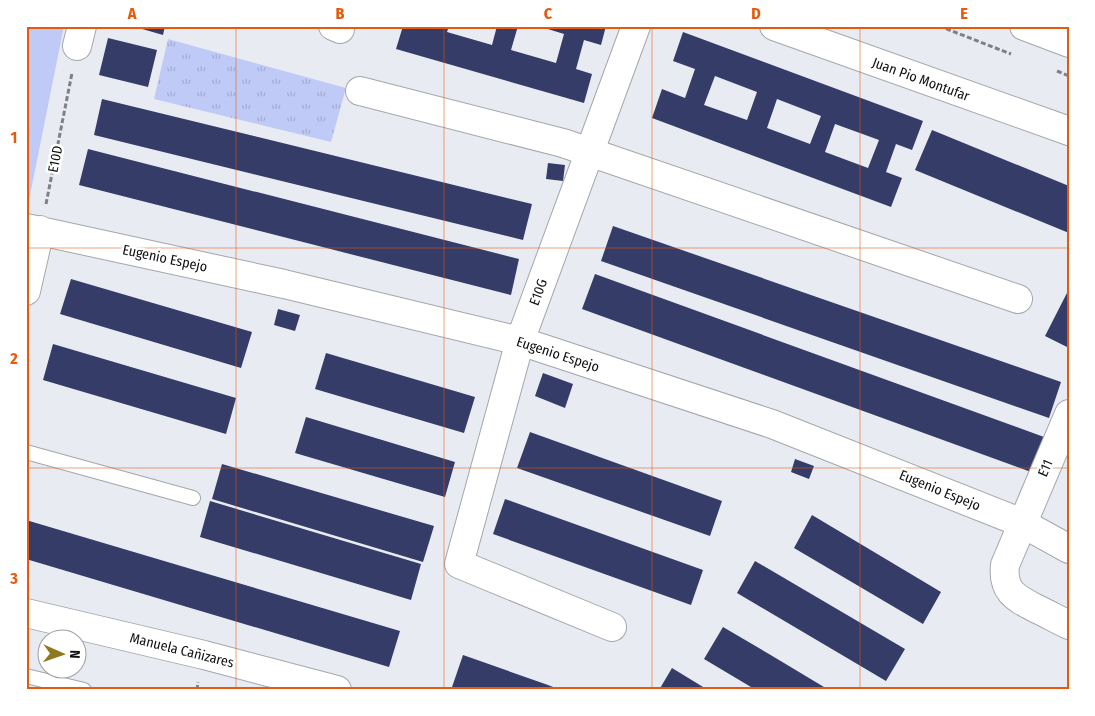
<svg xmlns="http://www.w3.org/2000/svg" width="1095" height="716" font-family="'Fira Sans Condensed',sans-serif">
  <style>
    .grass { fill: url(#grass-tufts) }
    .green { fill: #c0caf6 }
    .building { fill: #353c68; fill-rule: evenodd }
    .lines { fill: none; stroke-linecap: round; stroke-linejoin: round }
    .service-casing { stroke: #a4a6ac; stroke-width: 16 }
    .minor-casing { stroke: #a4a6ac; stroke-width: 30 }
    .trunk-casing { stroke: #a4a6ac; stroke-width: 30 }
    .path { stroke: #7f8085; stroke-width: 3; stroke-dasharray: 5 2.5; stroke-linecap: butt }
    .service { stroke: #fff; stroke-width: 14 }
    .minor { stroke: #fff; stroke-width: 28 }
    .trunk { stroke: #fff; stroke-width: 28 }
    .grid { fill: none; stroke: #e8590c; stroke-width: 1; stroke-opacity: 0.55 }
    .labels { text-anchor: middle; stroke-width: 5; stroke-linejoin: round; paint-order: stroke }
    .street-label { font-size: 14px; fill: #0f1012; stroke: #fff }
    .neatline { fill: none; stroke: #e8590c; stroke-width: 2 }
    .grid-label { font-size: 16px; text-anchor: middle; font-weight: bold; fill: #e8590c }
  </style>
  <defs>
    <pattern id="grass-tufts" width="24" height="20" patternUnits="userSpaceOnUse" patternTransform="scale(1.25)"><rect width="24" height="20" fill="#c0caf6"/><path d="M3 7l-1-3M5 7V3M7 7l1-3M15 17l-1-3M17 17v-4M19 17l1-3" fill="none" stroke="#a4acd2"/></pattern>
  </defs>
  <rect width="100%" height="100%" fill="#e9ebf3"/>
  <path class="grass" d="M168,39L346,88L331,142L154,99Z"/>
  <path class="green" d="M26,26H64L27,210H26Z"/>
  <path class="building" d="M132,26H165L163,35Z
    M403,26H449L447,32L492,45L497,26H518L511,50L556,63L564,34L538,26H606L601,45L584,40L576,69L592,74L584,103L396,49Z
    M683,32L923,121L912,150L896,144L886,172L902,178L891,207L652,118L662,89L685,98L695,69L673,61ZM715,76L757,92L747,120L704,105ZM777,99L821,116L810,144L767,128ZM835,124L879,140L868,168L825,152Z
    M108,38L157,50L148,87L99,75Z
    M102,99L532,204L523,240L94,135Z
    M932,130L1069,186V233L915,170Z
    M88,149L519,259L511,295L79,185Z
    M548,163L565,165L563,181L546,179Z
    M613,226L1061,382L1049,418L601,261Z
    M595,274L1044,437L1031,472L582,309Z
    M71,279L252,332L241,368L60,314Z
    M1069,289V348L1045,336Z
    M278,309L300,315L295,331L274,325Z
    M53,344L236,398L226,434L43,380Z
    M326,353L475,397L464,433L315,389Z
    M543,373L573,384L565,408L535,396Z
    M306,417L455,462L445,497L295,453Z
    M530,432L722,501L710,536L517,468Z
    M795,459L814,466L809,479L791,472Z
    M222,464L434,526L423,562L212,499Z
    M505,499L703,570L691,605L493,534Z
    M210,501L421,564L411,600L200,537Z
    M812,515L941,592L923,624L794,548Z
    M26,520L400,631L389,667L26,559Z
    M755,561L905,649L886,681L737,593Z
    M723,627L769,654L829,690H756L704,659Z
    M463,655L548,685L561,690H451Z
    M672,668L708,690H659Z"/>
  <g class="lines">
    <defs>
      <path id="service" d="M26,452L193,498
        M26,676L84,690"/>
      <path id="minor" d="M333,26L340,29
        M774,26L1069,131
        M77,46L82,26
        M360,91L563,143L1018,299
        M26,228L284,284L520,341L772,424L1022,523L1069,549
        M26,291L40,230
        M1069,414L1005,565C1002,592 1016,598 1037,609C1048,614 1058,620 1069,625
        M26,613L204,655L337,690
        M612,627L459,564L520,341L636,26"/>
      <path id="trunk" d="M1024,26L1069,43"/>
    </defs>
    <use href="#service" class="service-casing"/>
    <use href="#minor" class="minor-casing"/>
    <use href="#trunk" class="trunk-casing"/>
    <path class="path" d="M939,26L1011,54
      M1057,71L1069,76
      M46,204L72,73
      M197,690L198,682"/>
    <use href="#service" class="service"/>
    <use href="#minor" class="minor"/>
    <use href="#trunk" class="trunk"/>
  </g>
  <path class="grid" d="M236,26V690M444,26V690M652,26V690M860,26V690M26,248H1069M26,468H1069"/>
  <g class="labels">
    <g class="street-label">
      <text transform="translate(921 79) rotate(20)" y="5">Juan Pio Montufar</text>
      <text transform="translate(55 159) rotate(-79)" y="5">E10D</text>
      <text transform="translate(165 258) rotate(12)" y="5">Eugenio Espejo</text>
      <text transform="translate(538 292) rotate(-70)" y="5">E10G</text>
      <text transform="translate(558 354) rotate(18)" y="5">Eugenio Espejo</text>
      <text transform="translate(1045 468) rotate(-67)" y="5">E11</text>
      <text transform="translate(940 490) rotate(22)" y="5">Eugenio Espejo</text>
      <text transform="translate(182 650) rotate(14)" y="5">Manuela Cañizares</text>
    </g>
  </g>
  <rect width="1095" height="716" fill="none" stroke="#ffffff" stroke-width="55"/>
  <g transform="translate(62 654) rotate(92)"><circle r="24" fill="#ffffff" stroke="#9f9fa0"/>
  <path d="M0-4L9 19L0 12L-9 19Z" fill="#8f791f"/>
  <text y="-8" font-size="14" font-weight="bold" text-anchor="middle" fill="#0f1012">N</text>
  </g>
  <rect x="28" y="28" width="1040" height="660" class="neatline"/>
  <g class="grid-label">
    <text x="132" y="19">A</text>
    <text x="340" y="19">B</text>
    <text x="548" y="19">C</text>
    <text x="756" y="19">D</text>
    <text x="964" y="19">E</text>
    <text x="14" y="143">1</text>
    <text x="14" y="364">2</text>
    <text x="14" y="584">3</text>
  </g>
</svg>
